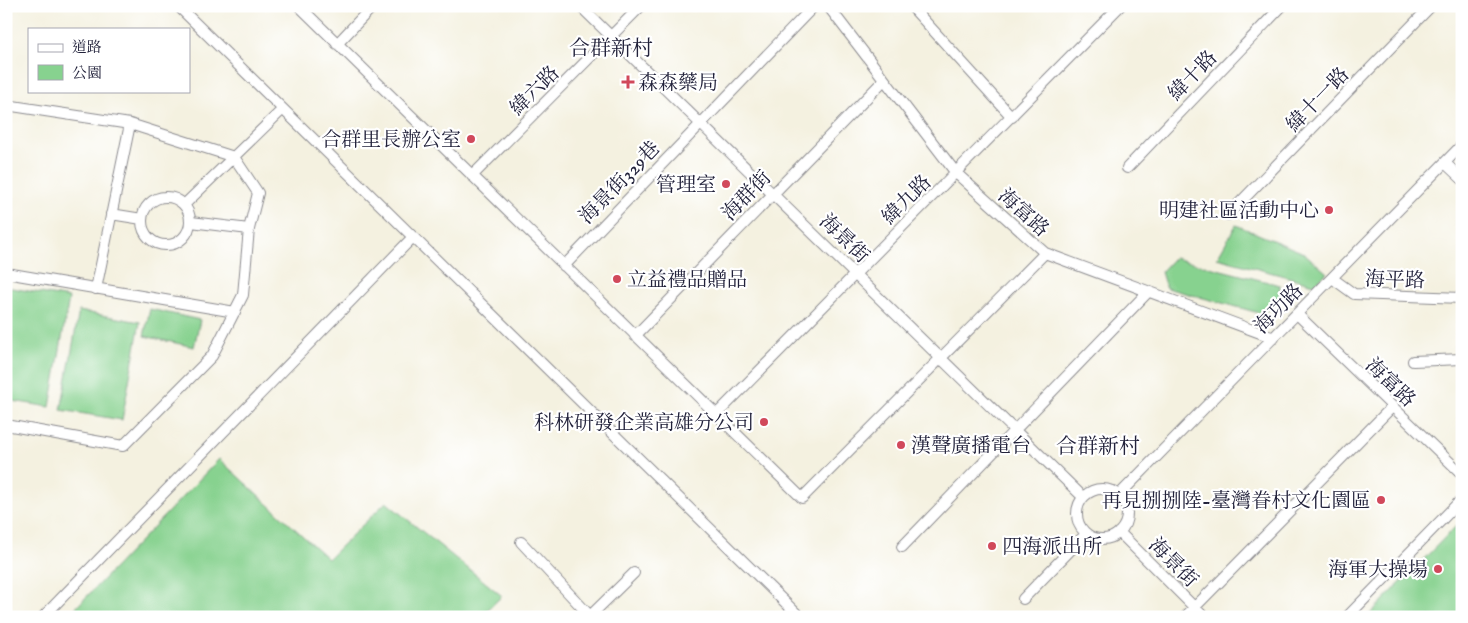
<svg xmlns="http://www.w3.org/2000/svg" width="1468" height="623" font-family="'IM FELL English','Noto Serif TC',serif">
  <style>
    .green { fill: #87d28f; stroke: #547a65 }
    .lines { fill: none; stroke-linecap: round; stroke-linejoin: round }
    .minor-casing { stroke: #8b8a8e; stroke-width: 12 }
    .minor { stroke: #fff; stroke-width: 10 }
    .poi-dot { fill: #d1495b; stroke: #fff; stroke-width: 2 }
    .labels { text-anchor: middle; stroke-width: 4.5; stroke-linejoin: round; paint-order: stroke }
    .street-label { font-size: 20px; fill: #22223b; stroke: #fff }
    .poi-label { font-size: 20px; fill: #22223b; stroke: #fff; text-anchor: end }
    .neighbourhood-label { font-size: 21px; fill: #22223b; stroke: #fff }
  </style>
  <rect width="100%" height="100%" fill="#fff"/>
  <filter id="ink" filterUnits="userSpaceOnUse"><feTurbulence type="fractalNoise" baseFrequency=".02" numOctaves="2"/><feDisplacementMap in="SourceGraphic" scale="10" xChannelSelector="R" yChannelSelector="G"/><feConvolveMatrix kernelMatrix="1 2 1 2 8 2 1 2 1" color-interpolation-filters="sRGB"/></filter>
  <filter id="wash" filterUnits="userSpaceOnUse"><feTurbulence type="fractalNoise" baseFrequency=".0096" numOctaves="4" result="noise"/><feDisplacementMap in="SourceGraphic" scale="20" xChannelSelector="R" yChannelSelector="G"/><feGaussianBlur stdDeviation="1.12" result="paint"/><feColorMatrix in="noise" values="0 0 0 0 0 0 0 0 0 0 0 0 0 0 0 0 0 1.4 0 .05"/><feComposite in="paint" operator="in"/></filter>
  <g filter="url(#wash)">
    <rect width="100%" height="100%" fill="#f4f1e0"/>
    <path class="green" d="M1236,225L1304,253L1327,273L1314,284L1217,258Z
      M1174,258L1280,285L1279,298L1263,314L1166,288L1161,272Z
      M6,287L69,298L50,407L6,400Z
      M150,309L200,320L194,347L144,336Z
      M79,311L140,322L122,420L61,410Z
      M219,459L328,559L386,502L502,596L480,617H67Z
      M1462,520V617H1367Z"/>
  </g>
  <g filter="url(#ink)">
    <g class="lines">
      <defs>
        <path id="minor" d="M178,6L800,617
          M299,6L802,498L1045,253
          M580,6L1083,497
          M828,6L956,173L1045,253L1274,338
          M911,6L1012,117
          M337,44L373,6
          M6,105L130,124L234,157L258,193L249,229L243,295L212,356L123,446L6,425
          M1445,163L1462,179
          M1127,168L1282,6
          M472,176L641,6
          M142 221a24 24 0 1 1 48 0a24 24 0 1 1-48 0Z
          M185,204L282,110
          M111,214L142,219
          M1228,215L1431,6
          M191,222L249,229
          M564,266L814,6
          M6,273L235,312
          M1332,278L1354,294L1462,298
          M96,289L130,124
          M1297,314L1462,474
          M635,336L884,80
          M1413,361L1462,359
          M716,415L1120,6
          M1077 514a25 25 0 1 1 50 0a25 25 0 1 1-50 0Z
          M1119,495L1462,145
          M1119,532L1204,617
          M521,542L590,616L634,573
          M902,547L1148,292
          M1023,599L1086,534
          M43,617L413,237
          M1185,617L1392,407
          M1347,617L1462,499"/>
      </defs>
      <use href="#minor" class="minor-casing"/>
      <use href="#minor" class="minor"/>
    </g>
  </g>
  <g class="poi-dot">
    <path d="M625.5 74.5h5v5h5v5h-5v5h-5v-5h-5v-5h5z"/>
    <circle cx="471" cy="139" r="5"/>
    <circle cx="726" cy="184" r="5"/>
    <circle cx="1329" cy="210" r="5"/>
    <circle cx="617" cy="279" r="5"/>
    <circle cx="764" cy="422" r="5"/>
    <circle cx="901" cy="445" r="5"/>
    <circle cx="1381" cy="500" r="5"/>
    <circle cx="992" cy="546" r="5"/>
    <circle cx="1438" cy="569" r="5"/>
  </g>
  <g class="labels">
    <g class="street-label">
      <text transform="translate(1192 75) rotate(-46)" y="7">緯十路</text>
      <text transform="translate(534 90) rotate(-45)" y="7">緯六路</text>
      <text transform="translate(1317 99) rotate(-46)" y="7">緯十一路</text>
      <text transform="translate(619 182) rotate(-46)" y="7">海景街329巷</text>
      <text transform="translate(746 195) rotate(-46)" y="7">海群街</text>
      <text transform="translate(906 199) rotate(-45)" y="7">緯九路</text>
      <text transform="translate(1024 212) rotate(42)" y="7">海富路</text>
      <text transform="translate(845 238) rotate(44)" y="7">海景街</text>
      <text transform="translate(1395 279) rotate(2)" y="7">海平路</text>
      <text transform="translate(1278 308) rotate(-46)" y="7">海功路</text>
      <text transform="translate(1391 382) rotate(44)" y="7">海富路</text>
      <text transform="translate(1174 562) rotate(45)" y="7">海景街</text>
    </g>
    <g class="poi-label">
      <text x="638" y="89" text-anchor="start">森森藥局</text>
      <text x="461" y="146">合群里長辦公室</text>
      <text x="716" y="191">管理室</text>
      <text x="1319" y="217">明建社區活動中心</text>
      <text x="627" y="286" text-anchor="start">立益禮品贈品</text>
      <text x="754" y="429">科林研發企業高雄分公司</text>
      <text x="911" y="452" text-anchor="start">漢聲廣播電台</text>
      <text x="1371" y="507">再見捌捌陸-臺灣眷村文化園區</text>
      <text x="1002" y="553" text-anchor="start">四海派出所</text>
      <text x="1428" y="576">海軍大操場</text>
    </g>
    <g class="neighbourhood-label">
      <text x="611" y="55">合群新村</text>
      <text x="1098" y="453">合群新村</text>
    </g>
  </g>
  <rect width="1468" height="623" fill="none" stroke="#fff" stroke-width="25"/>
  <rect x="28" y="28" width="162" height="65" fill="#ffffff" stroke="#a7a7b1"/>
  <rect x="38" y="44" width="25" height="8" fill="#ffffff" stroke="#a7a7b1"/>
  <text x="72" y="52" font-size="15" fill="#22223b">道路</text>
  <rect x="38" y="65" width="25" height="15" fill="#87d28f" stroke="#a7a7b1"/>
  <text x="72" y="78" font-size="15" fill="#22223b">公園</text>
</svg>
